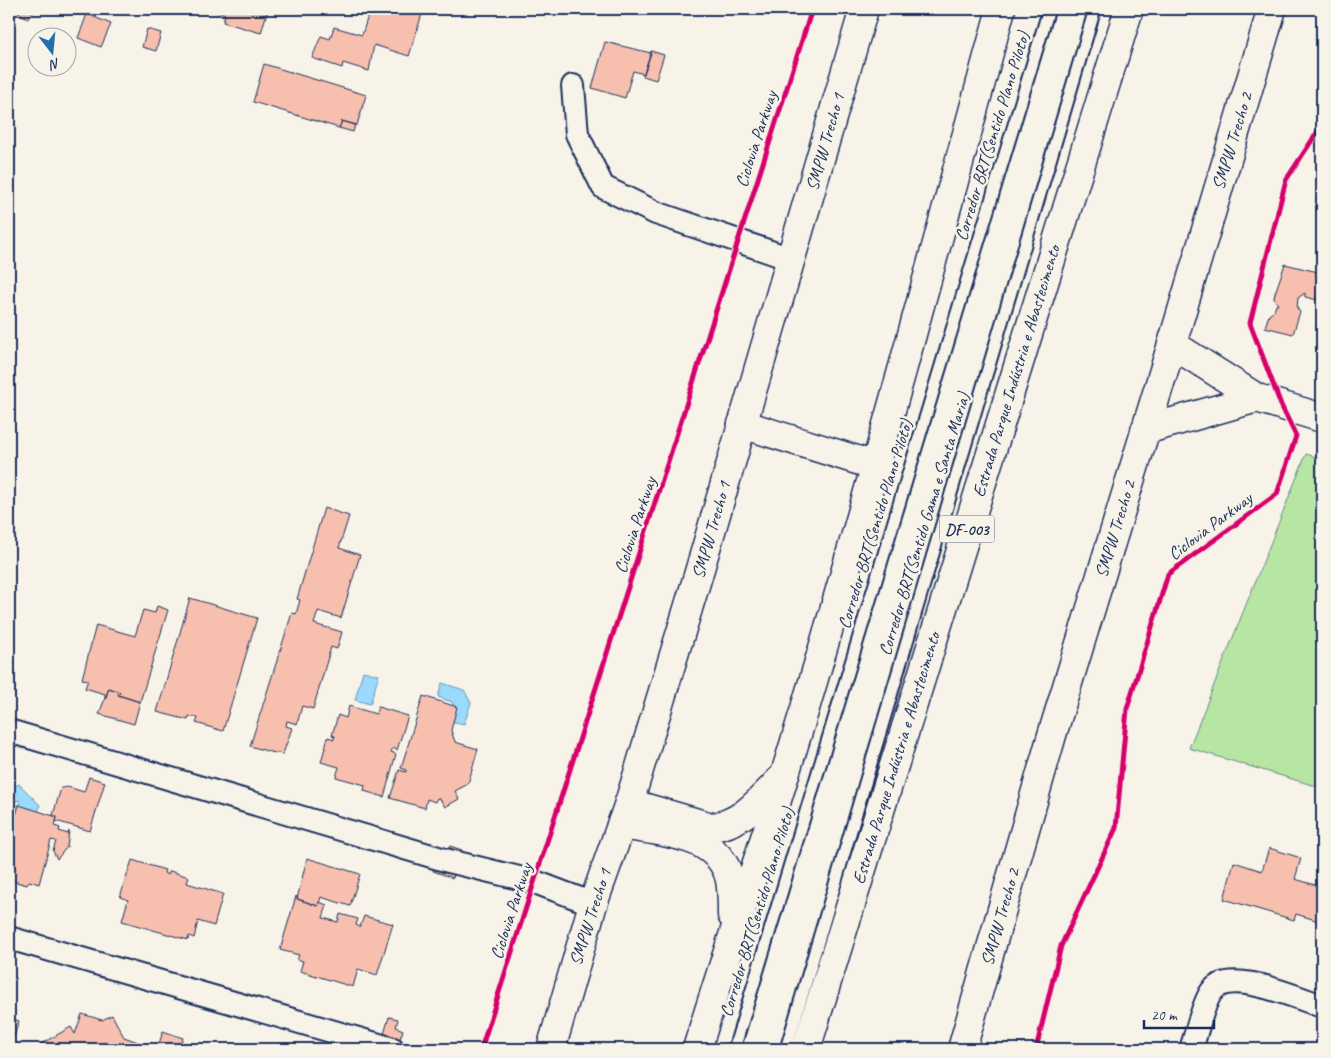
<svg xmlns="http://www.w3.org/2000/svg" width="1331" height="1058" font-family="Caveat,sans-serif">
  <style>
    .green { fill: #b7e5a4; stroke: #698a81 }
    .water { fill: #9adafc; stroke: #6796bd }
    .building { fill: #f7bfad; stroke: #1b2f5e }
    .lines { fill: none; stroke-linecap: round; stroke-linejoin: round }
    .service-casing { stroke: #1b2f5e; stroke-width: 15 }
    .minor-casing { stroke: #1b2f5e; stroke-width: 26 }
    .tertiary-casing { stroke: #1b2f5e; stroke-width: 31 }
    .trunk-casing { stroke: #1b2f5e; stroke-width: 31 }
    .service { stroke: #f7f3e8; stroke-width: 11 }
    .minor { stroke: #f7f3e8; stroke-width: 22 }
    .tertiary { stroke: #f7f3e8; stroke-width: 28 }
    .trunk { stroke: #f7f3e8; stroke-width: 28 }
    .cycleway-casing { stroke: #f7f3e8; stroke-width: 8 }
    .cycleway { stroke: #d6006c; stroke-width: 5 }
    .labels { text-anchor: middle; stroke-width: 5; stroke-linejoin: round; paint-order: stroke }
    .shield { fill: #f7f3e8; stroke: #5d6a87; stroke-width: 1 }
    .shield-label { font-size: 16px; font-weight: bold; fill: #1b2f5e }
    .street-label { font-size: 18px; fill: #1b2f5e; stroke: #f7f3e8 }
  </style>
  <rect width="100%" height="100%" fill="#f7f3e8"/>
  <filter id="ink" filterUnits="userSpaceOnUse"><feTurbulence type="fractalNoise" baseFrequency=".02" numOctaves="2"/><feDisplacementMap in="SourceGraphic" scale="10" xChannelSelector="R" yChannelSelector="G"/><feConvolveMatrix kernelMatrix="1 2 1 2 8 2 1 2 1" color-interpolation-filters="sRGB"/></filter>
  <g filter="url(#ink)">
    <path class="green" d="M1306,454L1322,459V788L1189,748Z"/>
    <path class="water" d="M363,671L379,675L370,704L355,700Z
      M442,683L464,690L471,703L464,724L450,721L454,708L452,702L438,697Z
      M19,784L40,805L37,816C27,815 20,816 13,808L21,803L19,800L9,804V789Z"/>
    <path class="building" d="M20,9H35L28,19L18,12Z
      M205,9H268L261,33L223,22L225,14Z
      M370,9H405L422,14L409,56L374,45L369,71L343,63L342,68L312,58L321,36L330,39L334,27L362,35Z
      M87,14L111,24L101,47L78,38Z
      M147,29L161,33L156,51L142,47Z
      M605,42L651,53L644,74L633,71L625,98L592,88Z
      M651,51L664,55L656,80L643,76Z
      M264,64L366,95L357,125L342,121L339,128L253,102Z
      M342,121L355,125L353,132L339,128Z
      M1285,264L1322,273V301L1305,297V293L1298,298L1297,308L1300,312L1293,334L1265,327L1269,315L1274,311L1276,305H1278L1274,298L1275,293Z
      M324,508L349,516L339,548L360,555L341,618L318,611L314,624L342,632L337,649L331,647L313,709L302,706L297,724L287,721L286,726L292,728L283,754L270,752L250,746L292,613L296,614L300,600L297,599Z
      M190,598L257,618L223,731L196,723L198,718L189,716L188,720L157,712Z
      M157,606L168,610L140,702L118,695L120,692L109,688L105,700V694L85,688L88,680L82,679L96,625L135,636L143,610L155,613Z
      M109,688L120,692L118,695L140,702L134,724L99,714Z
      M423,696L457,707L451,730L455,742L478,749L468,784L455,791L459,799L445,807L440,799L437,798L435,802L427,799L425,808L390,798L399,770L406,772V770L401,768Z
      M349,706L376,714L378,707L408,716L397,750L393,748L391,752L396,754L384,797L364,791L365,785L336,777L339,767L321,762L328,737L334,739L335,736L332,735L338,715L346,718Z
      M89,777L105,782L90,831L56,821L57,817L53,815L61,788L68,787L84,792Z
      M19,805L57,817L55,826L60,828L59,831L68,834L69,831L67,847L57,859L53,851L56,841L51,840L39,884L29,881L27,885L9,880V821L14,822Z
      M450,846L462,850L453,878L433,871L436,861L448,853Z
      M1269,848L1301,858L1295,879L1322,887V922L1296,914L1294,920L1224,899L1234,862L1262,871Z
      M307,858L360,874L350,906L321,897L318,906L297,899Z
      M132,860L165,870L164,873L168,875L170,871L189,877L187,883L223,894L214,926L198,921L194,938L189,936L188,940L122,921L128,900L120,897Z
      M296,896L298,899L318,906L319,902L327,905L323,918L338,922L340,914L358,919L356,925L360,927L364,916L393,924L377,975L358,969L353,987L300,971L303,961L297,960L299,955L280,950Z
      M82,1014L102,1020L112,1015L124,1037L138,1042L135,1049H41L39,1045L71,1027L75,1034Z
      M9,1017L19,1021L10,1049H9Z
      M389,1017L398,1019L396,1027L403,1030L400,1039L384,1034Z
      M163,1031L183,1038L180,1049L159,1044Z"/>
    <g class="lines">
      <defs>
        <path id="service" d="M734,1049L1049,9
          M786,1049L1095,9"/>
        <path id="minor" d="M573,86L577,134L603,187L656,213L791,259
          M9,731L445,860L535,882L593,904
          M9,938L393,1049
          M1191,1049C1197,1032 1201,1010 1210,994C1226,965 1297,998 1322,1006"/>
        <path id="tertiary" d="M1172,344L1257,398L1322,418
          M1145,430L1257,398
          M551,1049L593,904L629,803L697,579L864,9
          M962,1049L1052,735L1172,344L1272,9"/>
        <path id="trunk" d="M742,424L876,466
          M629,803L711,827C741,825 761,799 781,779
          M621,825C660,832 720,833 730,880C732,891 732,904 732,915
          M697,1049C725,957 757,866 785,774C863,521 931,264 1001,9
          M806,1049L1129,9"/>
      </defs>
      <use href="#service" class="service-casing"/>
      <use href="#minor" class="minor-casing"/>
      <use href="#tertiary" class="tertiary-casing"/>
      <use href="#trunk" class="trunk-casing"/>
      <use href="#service" class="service"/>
      <use href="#minor" class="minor"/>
      <use href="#tertiary" class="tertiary"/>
      <use href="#trunk" class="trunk"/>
      <defs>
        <path id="cycleway" d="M481,1049L812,9
          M1036,1049L1061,946L1116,828L1127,709L1168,574L1277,494L1296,436L1281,405L1250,323L1286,180L1322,125"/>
      </defs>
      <use href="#cycleway" class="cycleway-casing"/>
      <use href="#cycleway" class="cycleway"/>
    </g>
  </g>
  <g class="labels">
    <rect class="shield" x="939.5" y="515.5" width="55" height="27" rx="4"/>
    <g class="shield-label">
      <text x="967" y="535">DF-003</text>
    </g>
    <g class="street-label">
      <text transform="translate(992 136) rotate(-73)" y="6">Corredor BRT(Sentido Plano Piloto)</text>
      <text transform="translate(756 139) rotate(-72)" y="6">Ciclovia Parkway</text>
      <text transform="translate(1232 141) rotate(-73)" y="6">SMPW Trecho 2</text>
      <text transform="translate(825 142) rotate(-74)" y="6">SMPW Trecho 1</text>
      <text transform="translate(1016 371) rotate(-73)" y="6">Estrada Parque Indústria e Abastecimento</text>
      <text transform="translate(875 524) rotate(-73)" y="6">Corredor BRT(Sentido Plano Piloto)</text>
      <text transform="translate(924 524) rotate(-73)" y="6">Corredor BRT(Sentido Gama e Santa Maria)</text>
      <text transform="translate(635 525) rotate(-72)" y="6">Ciclovia Parkway</text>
      <text transform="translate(1210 526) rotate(-37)" y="6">Ciclovia Parkway</text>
      <text transform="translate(1115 529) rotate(-73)" y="6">SMPW Trecho 2</text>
      <text transform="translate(711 530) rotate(-74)" y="6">SMPW Trecho 1</text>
      <text transform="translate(896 758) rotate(-73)" y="6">Estrada Parque Indústria e Abastecimento</text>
      <text transform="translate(511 911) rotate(-72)" y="6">Ciclovia Parkway</text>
      <text transform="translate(757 912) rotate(-73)" y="6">Corredor BRT(Sentido Plano Piloto)</text>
      <text transform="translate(590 917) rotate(-72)" y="6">SMPW Trecho 1</text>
      <text transform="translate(1000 917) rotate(-74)" y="6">SMPW Trecho 2</text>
    </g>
  </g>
  <rect width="1331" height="1058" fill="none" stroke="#f7f3e8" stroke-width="30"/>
  <rect x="15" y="15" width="1301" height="1028" fill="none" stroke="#1b2f5e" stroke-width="2" filter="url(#ink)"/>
  <g transform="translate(52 52) rotate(164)"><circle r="24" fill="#f7f3e8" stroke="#9fa5b1"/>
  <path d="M0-4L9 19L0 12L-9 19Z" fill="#1f6fb2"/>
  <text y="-8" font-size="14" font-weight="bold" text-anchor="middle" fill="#1b2f5e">N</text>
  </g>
  <path d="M1144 1020v8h70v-8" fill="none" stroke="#1b2f5e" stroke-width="2.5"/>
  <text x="1151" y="1020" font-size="15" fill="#1b2f5e" stroke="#f7f3e8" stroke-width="4" paint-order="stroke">20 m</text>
</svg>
